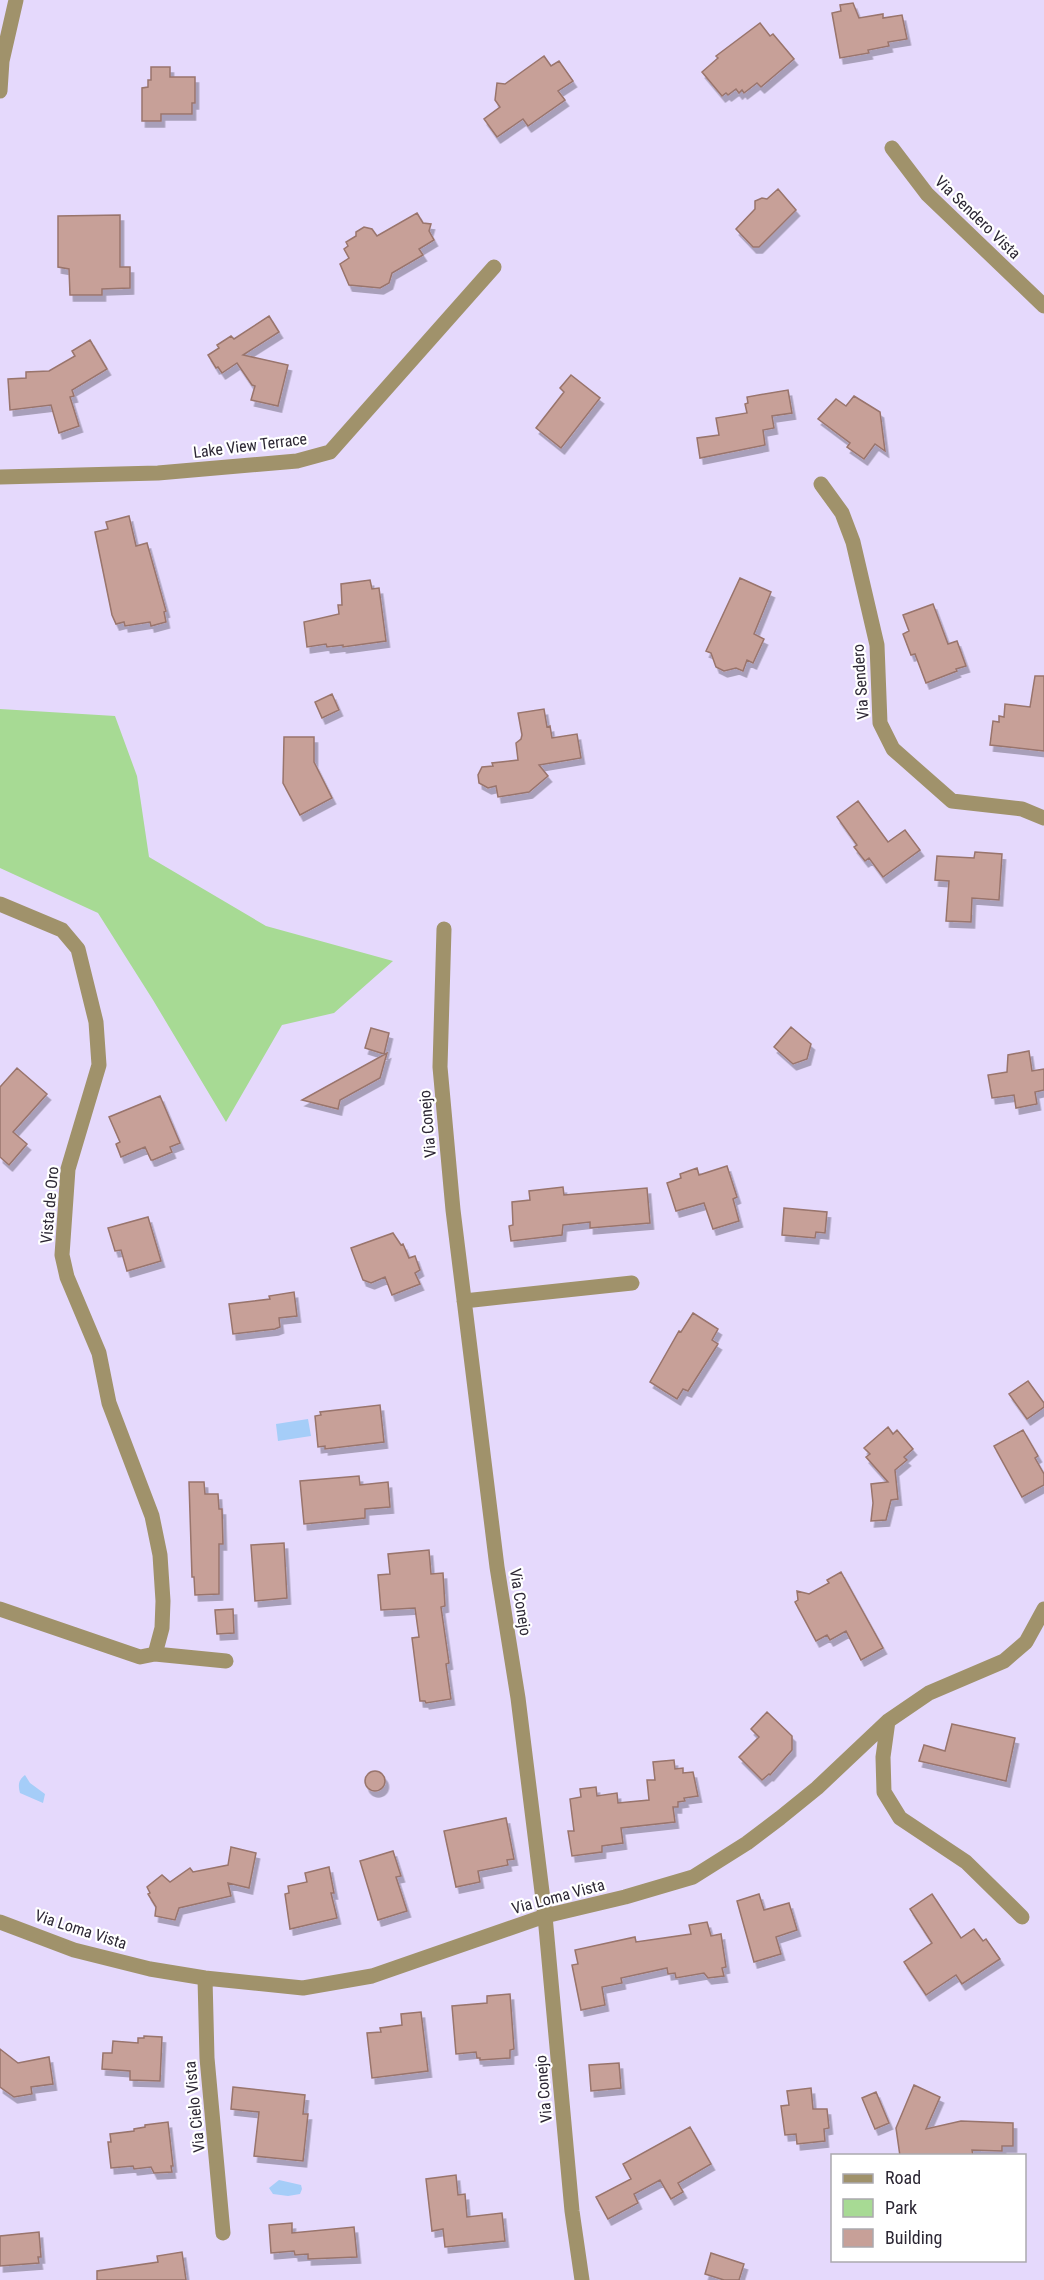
<svg xmlns="http://www.w3.org/2000/svg" width="1044" height="2280" font-family="'Roboto Condensed',sans-serif">
  <style>
    .green { fill: #a7da94 }
    .water { fill: #a5cdf8 }
    .building { fill: #c7a098; stroke: #99746c; stroke-width: 1.5; filter: url(#shadow) }
    .lines { fill: none; stroke-linecap: round; stroke-linejoin: round }
    .minor { stroke: #a0926b; stroke-width: 15 }
    .labels { text-anchor: middle; stroke-width: 4.5; stroke-linejoin: round; paint-order: stroke }
    .street-label { font-size: 16px; fill: #2c2734; stroke: #fff }
  </style>
  <defs>
    <filter id="shadow"><feDropShadow dx="3.5" dy="6" stdDeviation="0" flood-color="#0004"/></filter>
  </defs>
  <rect width="100%" height="100%" fill="#e5d9fc"/>
  <path class="green" d="M0,709L115,716L137,776L149,857L266,926L393,961L334,1013L282,1025L226,1122L153,1000L98,913L0,868Z"/>
  <path class="water" d="M308,1419L311,1436L278,1441L276,1424Z
    M25,1775L30,1783L45,1794L43,1803L20,1793C18,1786 18,1780 25,1775Z
    M279,2180L301,2185L302,2189L300,2194L288,2196L273,2194L269,2188Z"/>
  <path class="building" d="M853,3L859,18L883,14V18L902,15L907,39L888,42L889,46L868,50L869,53L840,58L832,13L841,11L840,5Z
    M760,23L770,36L773,34L794,59L761,87L757,83L744,93L742,90L739,93L736,89L728,95L726,93L722,96L702,72L718,58L716,56Z
    M544,56L551,66L559,61L573,81L558,91L565,100L528,126L523,119L497,137L484,119L500,107L495,100L497,83L505,84Z
    M151,67H170V77H195V103H192V114H161V121H142V88L148,87V80H151Z
    M778,189L796,210L759,247H753L736,229L755,209V201L762,198L767,199Z
    M417,213L423,223L431,224L429,231L434,240L419,249L423,255L392,273L389,283L380,288L349,285L340,264L349,258L344,249L348,246L346,242L356,236V232L364,227L372,229L377,236Z
    M120,215V267H130V288L102,289V295H70L69,269L58,267V216Z
    M269,316L279,332L243,355L288,365L278,406L251,400L255,386L252,385L237,363L222,373L218,367L216,368L208,355L219,348L217,345L231,336L234,339Z
    M90,340L107,369L72,390L74,396L70,397L79,426L59,433L51,405L10,410L8,379L26,378V372L49,371L75,356L72,351Z
    M571,375L600,398L561,448L536,428L564,392L560,388Z
    M788,390L792,413L772,416L774,428L763,430L765,445L700,458L697,438L719,435L716,418L747,413L745,404L748,403L747,397Z
    M854,396L880,412L885,451L875,444L864,459L847,447L850,443L818,419L836,399L846,406Z
    M129,516L136,546L147,543L166,611L164,612L166,622L151,626L150,622L125,626L124,622L116,624L112,615L95,532L108,529L106,522Z
    M740,578L771,592L754,634L764,639L753,663L747,660L743,671L736,668L724,671L716,667L711,653L706,651Z
    M370,580L372,589L379,588L386,641L343,647V645L327,647L326,644L307,647L304,622L339,614L338,605H342L341,584Z
    M933,604L948,644L957,641L966,666L956,669L957,671L926,683L915,654L911,655L903,634L909,631L903,615Z
    M1035,676H1044V751L990,745L993,721L999,722V716L1004,717L1005,704L1030,707Z
    M332,694L339,710L322,718L315,702Z
    M544,709L547,727L550,726L552,738L577,734L581,758L539,765L548,776L529,792L498,797L496,786L488,788L479,783L478,775L482,767L493,766L492,763L518,760L516,743L521,739L522,735L518,713Z
    M284,737H314V762L332,798L300,815L283,783Z
    M858,801L888,842L905,830L920,850L883,877L869,858L865,861L854,847L857,845L837,817Z
    M975,852L1002,854L999,900L972,898L971,922L946,921L949,881L935,880L937,856L974,858Z
    M791,1027L811,1044L807,1059L793,1064L774,1047Z
    M371,1028L389,1033L384,1054L365,1048Z
    M1029,1051L1032,1071L1044,1069V1090L1035,1092L1037,1104L1016,1108L1014,1095L992,1098L988,1075L1007,1072L1008,1055Z
    M387,1053L380,1078L340,1100L338,1109L302,1100Z
    M17,1068L47,1094L13,1132L27,1144L9,1165L0,1157V1087Z
    M160,1096L180,1143L170,1147L172,1152L153,1160H151L145,1147L121,1157L116,1144L120,1142L109,1117Z
    M727,1166L737,1197L733,1199L739,1221L713,1229L704,1203L676,1211L667,1183L681,1178L680,1174L697,1168L699,1175Z
    M563,1187L564,1195L647,1188L650,1223L590,1228V1222L563,1225L562,1235L511,1241L509,1226L513,1225L512,1202L530,1200L529,1191Z
    M784,1208L827,1212L825,1233L816,1232L815,1238L782,1235Z
    M148,1217L161,1261L127,1271L121,1250L115,1251L108,1228Z
    M393,1233L401,1245L403,1244L409,1258L415,1256L420,1270L415,1273L420,1284L392,1295L385,1277L371,1283L363,1280L351,1248Z
    M294,1292L297,1316L279,1318L280,1327L275,1329L233,1334L229,1304L270,1299L269,1296Z
    M693,1313L718,1329L712,1340L718,1344L688,1391L683,1389L677,1399L650,1382L679,1331L681,1332Z
    M1028,1381L1044,1403V1407L1027,1419L1009,1394Z
    M380,1405L384,1442L325,1449V1446L318,1447L315,1416L321,1415L320,1412Z
    M888,1427L893,1434L897,1430L913,1449L904,1457L907,1460L895,1470L898,1499L891,1500L886,1520L871,1521L873,1503L871,1484L888,1482L866,1457L870,1454L864,1448Z
    M1023,1430L1038,1456L1035,1458L1044,1474V1485L1022,1497L994,1446Z
    M359,1476L360,1485L388,1482L390,1507L365,1509V1518L304,1524L300,1481Z
    M189,1482H204L205,1494H218L219,1509H222L223,1544H219V1594L195,1595L194,1577H192Z
    M284,1543L287,1598L255,1601L251,1545Z
    M429,1550L431,1574L443,1573L445,1606L441,1607L449,1663L446,1664L451,1699L426,1703L425,1701H420L412,1638L419,1637L415,1608L381,1610L378,1575L390,1574L388,1554Z
    M841,1572L883,1648L861,1660L846,1631L830,1640L827,1635L816,1641L795,1602L798,1600L797,1591L809,1594L829,1583L827,1580Z
    M233,1609L234,1633L217,1634L215,1610Z
    M767,1712L792,1736V1750L770,1775L769,1774L762,1780L739,1757L759,1737L751,1729Z
    M952,1724L1015,1738L1006,1781L919,1761L924,1745L945,1751Z
    M674,1760L675,1769L683,1768V1773L693,1772L698,1796L684,1798L685,1801L678,1802V1807H673L675,1822L621,1828L623,1843L602,1846V1852L572,1856L568,1831H574L570,1799L581,1797L580,1789L596,1787L597,1796L617,1793L618,1803L649,1800L647,1780H655L653,1762Z
    M365 1781a10 10 0 1 1 20 0a10 10 0 1 1-20 0Z
    M506,1818L514,1859L507,1860L508,1865L478,1871L480,1882L456,1887L444,1831Z
    M231,1847L256,1853L249,1888L228,1883L231,1896L179,1908L175,1920L155,1916L156,1907L148,1894L150,1893L147,1887L162,1875L170,1882L190,1868L193,1872L228,1865Z
    M393,1851L401,1876L396,1877L407,1911L378,1920L360,1861Z
    M329,1867L334,1893H331L337,1918L290,1929L285,1894L289,1893L288,1886L307,1882L305,1873Z
    M759,1894L764,1910L789,1903L797,1930L776,1937L781,1954L754,1962L737,1901Z
    M932,1894L961,1938L974,1929L983,1941L986,1939L1000,1959L962,1984L956,1975L926,1995L904,1962L932,1943L910,1909Z
    M707,1922L711,1936L721,1934L726,1967L722,1968L724,1976L708,1978L704,1973L676,1978L675,1973L668,1974L667,1968L621,1978L622,1983L602,1987L605,2005L581,2010L572,1965L578,1964L575,1950L635,1937L636,1942L691,1934L689,1925Z
    M510,1994L514,2049L510,2050V2058L480,2060V2058H477L476,2052L456,2054L452,2006L487,2003V1996Z
    M421,2012L428,2071L372,2078L367,2033L381,2032L380,2028L402,2025L401,2014Z
    M144,2036L162,2037L160,2081L130,2080V2071L102,2069L103,2053H112L113,2041L138,2043V2038H144Z
    M0,2049L18,2063L49,2057L53,2084L31,2087L32,2094L14,2097L0,2087Z
    M619,2063L621,2088L591,2091L589,2065Z
    M914,2085L940,2097L926,2129L961,2121L1013,2123V2146H1002V2151L972,2150L973,2156H900L896,2128Z
    M233,2087L305,2095L303,2114H308L303,2161L254,2156L259,2112L231,2109Z
    M811,2088L813,2109H827L829,2128L824,2129L825,2141L797,2144L796,2134L785,2135L781,2106L789,2105L787,2091Z
    M876,2092L889,2123L875,2129L862,2098Z
    M168,2122L173,2166H171L172,2172L154,2173L151,2167L134,2169L133,2166L111,2168L108,2142H111L110,2134L134,2131V2129L145,2127V2125Z
    M690,2127L711,2164L678,2183L683,2192L671,2199L660,2180L634,2194L638,2203L608,2219L596,2197L631,2179L623,2164Z
    M456,2175L458,2195L465,2194L467,2217L502,2213L505,2241L445,2247L443,2229L432,2231L426,2179Z
    M292,2223V2233L354,2227L357,2257L308,2259V2254L295,2255L294,2251L271,2253L269,2225Z
    M39,2232L41,2257H38L39,2263L0,2266V2236Z
    M182,2252L186,2280H97V2271L158,2262L157,2256Z
    M711,2253L744,2264L739,2280H724L705,2274Z"/>
  <g class="lines">
    <path class="minor" d="M0,91L2,61L16,0
      M892,148L927,194L1044,306
      M0,477L158,473L297,461L330,452L494,267
      M821,484L842,513L853,542L877,645L880,723L893,749L952,801L1022,809L1044,818
      M0,904L62,930L78,949L96,1022L99,1065L68,1169L62,1255L67,1277L99,1353L109,1403L152,1516L160,1555L163,1601L162,1628L155,1654L140,1657L0,1609
      M444,929L440,1067L453,1210L497,1567L518,1698L545,1916L572,2211L582,2280
      M464,1301L632,1283
      M155,1654L226,1661
      M888,1721L883,1757L884,1792L900,1818L966,1862L1022,1917
      M0,1922L74,1950L150,1969L205,1978L303,1988L372,1976L545,1916L625,1897L693,1877L747,1843L780,1818L817,1788L888,1721L929,1693L1004,1661L1026,1642L1044,1609
      M205,1978L207,2058L223,2233"/>
  </g>
  <g class="labels">
    <g class="street-label">
      <text transform="translate(978 217) rotate(44)" y="6">Via Sendero Vista</text>
      <text transform="translate(250 445) rotate(-7)" y="6">Lake View Terrace</text>
      <text transform="translate(860 682) rotate(-94)" y="6">Via Sendero</text>
      <text transform="translate(427 1124) rotate(-95)" y="6">Via Conejo</text>
      <text transform="translate(49 1205) rotate(-85)" y="6">Vista de Oro</text>
      <text transform="translate(521 1602) rotate(81)" y="6">Via Conejo</text>
      <text transform="translate(558 1896) rotate(-15)" y="6">Via Loma Vista</text>
      <text transform="translate(81 1929) rotate(18)" y="6">Via Loma Vista</text>
      <text transform="translate(543 2089) rotate(-95)" y="6">Via Conejo</text>
      <text transform="translate(194 2107) rotate(-96)" y="6">Via Cielo Vista</text>
    </g>
  </g>
  <rect x="831" y="2154" width="195" height="108" fill="#ffffff" stroke="#aba9ae" stroke-width="1.5"/>
  <rect x="843" y="2174" width="30" height="9" fill="#a0926b" stroke="#aba9ae" stroke-width="1.5"/>
  <text x="885" y="2184" font-size="18" fill="#2c2734">Road</text>
  <rect x="843" y="2199" width="30" height="18" fill="#a7da94" stroke="#aba9ae" stroke-width="1.5"/>
  <text x="885" y="2214" font-size="18" fill="#2c2734">Park</text>
  <rect x="843" y="2229" width="30" height="18" fill="#c7a098" stroke="#aba9ae" stroke-width="1.5"/>
  <text x="885" y="2244" font-size="18" fill="#2c2734">Building</text>
</svg>
